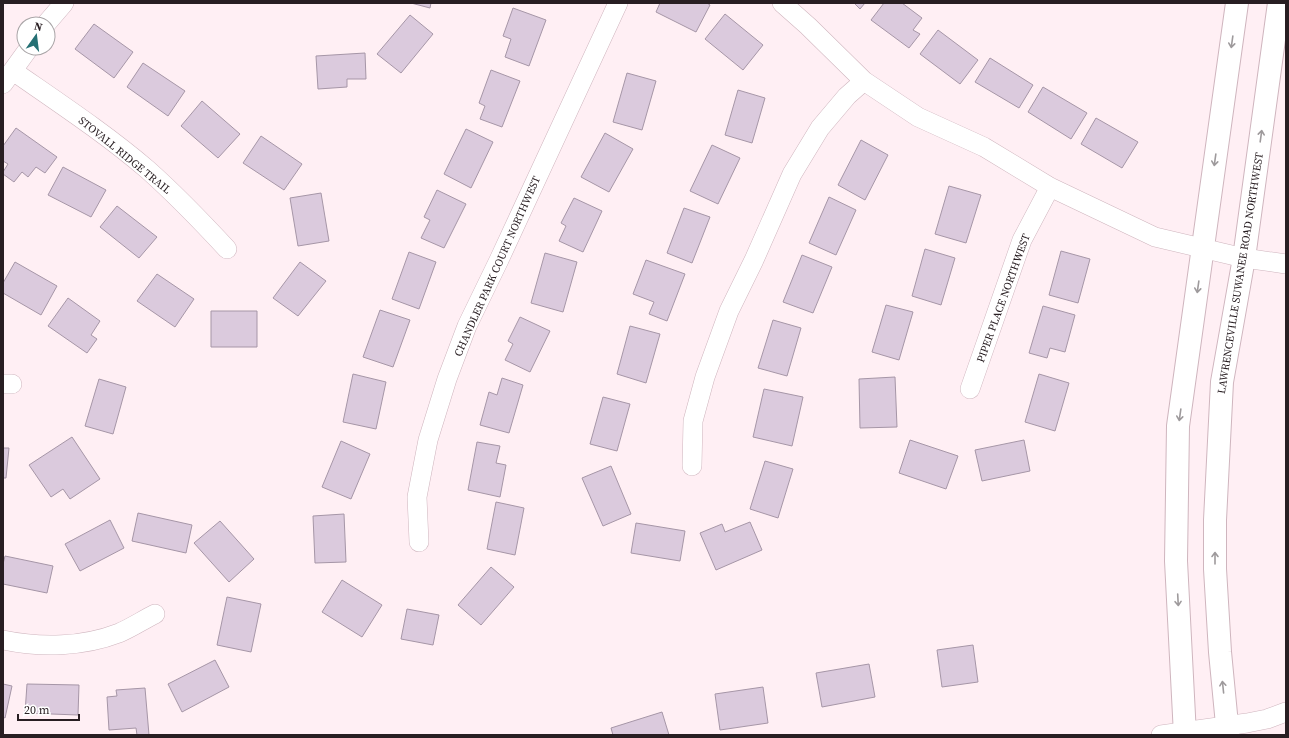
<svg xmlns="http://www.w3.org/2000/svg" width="1289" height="738" font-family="'Source Serif 4',serif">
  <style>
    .building { fill: #dbcadd; stroke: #a696a7 }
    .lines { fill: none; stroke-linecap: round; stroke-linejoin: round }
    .minor-casing { stroke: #cfb5be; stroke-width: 20 }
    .secondary-casing { stroke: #cfb5be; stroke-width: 24 }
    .minor { stroke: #fff; stroke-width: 19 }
    .secondary { stroke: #fff; stroke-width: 22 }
    .oneway { stroke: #9e9a9c }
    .labels { text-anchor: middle; stroke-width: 3; stroke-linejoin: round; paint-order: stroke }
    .street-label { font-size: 11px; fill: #281e22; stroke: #fff }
  </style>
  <rect width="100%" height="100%" fill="#ffeff4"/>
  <path class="building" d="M411,3H431L430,8Z
    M660,3H707L710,5L696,32L656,12Z
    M854,3H865L860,9Z
    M884,3H902L922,18L913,30L920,34L909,48L871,20Z
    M513,8L546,20L529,66L505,57L511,39L503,36Z
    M725,14L763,45L743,70L705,39Z
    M410,15L433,34L401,73L377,54Z
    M94,24L133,52L114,78L75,49Z
    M938,30L978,60L960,84L920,54Z
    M365,53L366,79H347V87L318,89L316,56Z
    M990,58L1033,85L1019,108L975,82Z
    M143,63L185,91L168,116L127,87Z
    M491,70L520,81L502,127L480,119L485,106L479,103Z
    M627,73L656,81L642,130L613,122Z
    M1043,87L1087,113L1071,139L1028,112Z
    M738,90L765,98L752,143L725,135Z
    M202,101L240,134L218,158L181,126Z
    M1096,118L1138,142L1122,168L1081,144Z
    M16,128L57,157L45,173L36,167L28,177L22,172L14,182L3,174V172L8,164L3,161V146Z
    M466,129L493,142L471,188L444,174Z
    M605,133L633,149L609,192L581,177Z
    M261,136L302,164L284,190L243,163Z
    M861,140L888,155L865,200L838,185Z
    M712,145L740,158L718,204L690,191Z
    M63,167L106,190L91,217L48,195Z
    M949,186L981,195L966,243L935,234Z
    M437,190L466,204L444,248L421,238L430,220L424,217Z
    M321,193L329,241L298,246L290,198Z
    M829,197L856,210L836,255L809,243Z
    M574,198L602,211L583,252L559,241L566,226L561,223Z
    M117,206L157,237L139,258L100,227Z
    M684,208L710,217L692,263L667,253Z
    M925,249L955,258L941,305L912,296Z
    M1061,251L1090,259L1078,303L1049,295Z
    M409,252L436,262L419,309L392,299Z
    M545,253L577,262L563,312L531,303Z
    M802,255L832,267L813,313L783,302Z
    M646,260L685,274L667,321L649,314L654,302L633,294Z
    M15,262L57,286L41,315L3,293V283Z
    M300,262L326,281L298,316L273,298Z
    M157,274L194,299L175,327L137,301Z
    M68,298L100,321L91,335L97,339L87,353L48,326Z
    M886,305L913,312L899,360L872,352Z
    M1043,306L1075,315L1065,352L1050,348L1047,358L1029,353Z
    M380,310L410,320L393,367L363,357Z
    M211,311H257V347H211Z
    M520,317L550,331L530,372L505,360L513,344L508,341Z
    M773,320L801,328L787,376L758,368Z
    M630,326L660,334L646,383L617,374Z
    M353,374L386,382L376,429L343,422Z
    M1039,374L1069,383L1055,431L1025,422Z
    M895,377L897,427L860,428L859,379Z
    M502,378L523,385L509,433L480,425L489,392L497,395Z
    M99,379L126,387L113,434L85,426Z
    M764,389L803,397L792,446L753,437Z
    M603,397L630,404L617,451L590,444Z
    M72,437L100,479L70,499L63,489L51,497L29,465Z
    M910,440L958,456L946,489L899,473Z
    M1024,440L1030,471L982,481L975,450Z
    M341,441L370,454L351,499L322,487Z
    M477,442L500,446L496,463L506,465L500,497L468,490Z
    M3,448H9L6,478H3Z
    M765,461L793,469L778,518L750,509Z
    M611,466L631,514L603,526L582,478Z
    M496,502L524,508L515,555L487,549Z
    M138,513L192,525L186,553L132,541Z
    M344,514L346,562L315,563L313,516Z
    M110,520L124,548L80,571L65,544Z
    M220,521L254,559L229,582L194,543Z
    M750,522L762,550L716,570L700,533L722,524L725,532Z
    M636,523L685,531L680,561L631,553Z
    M5,556L53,566L47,593L3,584V564Z
    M491,567L514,587L481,625L458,605Z
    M342,580L382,605L362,637L322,612Z
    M227,597L261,604L251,652L217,645Z
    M407,609L439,615L433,645L401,639Z
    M973,645L978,682L942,687L937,650Z
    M215,660L229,687L182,712L168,684Z
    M869,664L875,697L822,707L816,673Z
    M3,684L12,686L5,718L3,717Z
    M27,684L79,685L78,715L25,713Z
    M763,687L768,723L720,730L715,694Z
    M145,688L149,735H137L136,728L109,730L107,697L117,696L116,690Z
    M662,712L669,735H613L611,728Z"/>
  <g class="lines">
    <defs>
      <path id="minor" d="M782,3L808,26L864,81L918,117L984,147L1050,187L1155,237L1244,258L1286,264
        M46,24L64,3
        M13,71C59,103 106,134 148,170C176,195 202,222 227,249
        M3,84L29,48
        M3,384H12
        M970,389L1022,240L1050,187
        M692,466L693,421L705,377L729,311L754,260L792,174L820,128L847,96L864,81
        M419,542L417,497L428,440L447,379L467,326L499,260L618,3
        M3,640C41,648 83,647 119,633C131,628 143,620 155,614
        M1161,735L1247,723L1267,719L1286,712"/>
      <path id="secondary" d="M1185,735L1176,561L1178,426L1237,3
        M1228,735L1220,652L1215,569V520L1222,382L1244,258L1279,3"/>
    </defs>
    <use href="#minor" class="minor-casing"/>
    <use href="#secondary" class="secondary-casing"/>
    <use href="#minor" class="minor"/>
    <use href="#secondary" class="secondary"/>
  </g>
  <defs><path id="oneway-shaft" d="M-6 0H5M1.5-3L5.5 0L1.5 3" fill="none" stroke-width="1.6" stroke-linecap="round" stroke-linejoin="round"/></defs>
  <g class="oneway">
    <use href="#oneway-shaft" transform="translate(1232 42) rotate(98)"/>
    <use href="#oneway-shaft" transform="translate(1261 136) rotate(-82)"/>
    <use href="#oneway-shaft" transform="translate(1215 160) rotate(98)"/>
    <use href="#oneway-shaft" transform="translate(1198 287) rotate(98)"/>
    <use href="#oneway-shaft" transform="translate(1180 415) rotate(98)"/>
    <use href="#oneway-shaft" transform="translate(1215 558) rotate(-90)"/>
    <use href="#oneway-shaft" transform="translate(1178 600) rotate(87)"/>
    <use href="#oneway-shaft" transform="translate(1223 687) rotate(-96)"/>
  </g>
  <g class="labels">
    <g class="street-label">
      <text transform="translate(125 155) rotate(39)" y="4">STOVALL RIDGE TRAIL</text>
      <text transform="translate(497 266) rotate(-66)" y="4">CHANDLER PARK COURT NORTHWEST</text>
      <text transform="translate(1240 273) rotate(-81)" y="4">LAWRENCEVILLE SUWANEE ROAD NORTHWEST</text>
      <text transform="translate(1003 298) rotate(-70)" y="4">PIPER PLACE NORTHWEST</text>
    </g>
  </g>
  <rect width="1289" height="738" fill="none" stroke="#281e22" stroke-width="8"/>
  <g transform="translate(36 36) rotate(14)"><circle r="19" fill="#ffffff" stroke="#a9a5a7"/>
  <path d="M0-3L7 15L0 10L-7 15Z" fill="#257074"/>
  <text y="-6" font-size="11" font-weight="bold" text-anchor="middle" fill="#281e22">N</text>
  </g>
  <path d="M18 714v6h61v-6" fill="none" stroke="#281e22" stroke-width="2"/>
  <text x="24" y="714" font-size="12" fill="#281e22" stroke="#ffffff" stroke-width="3" paint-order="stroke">20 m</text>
</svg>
